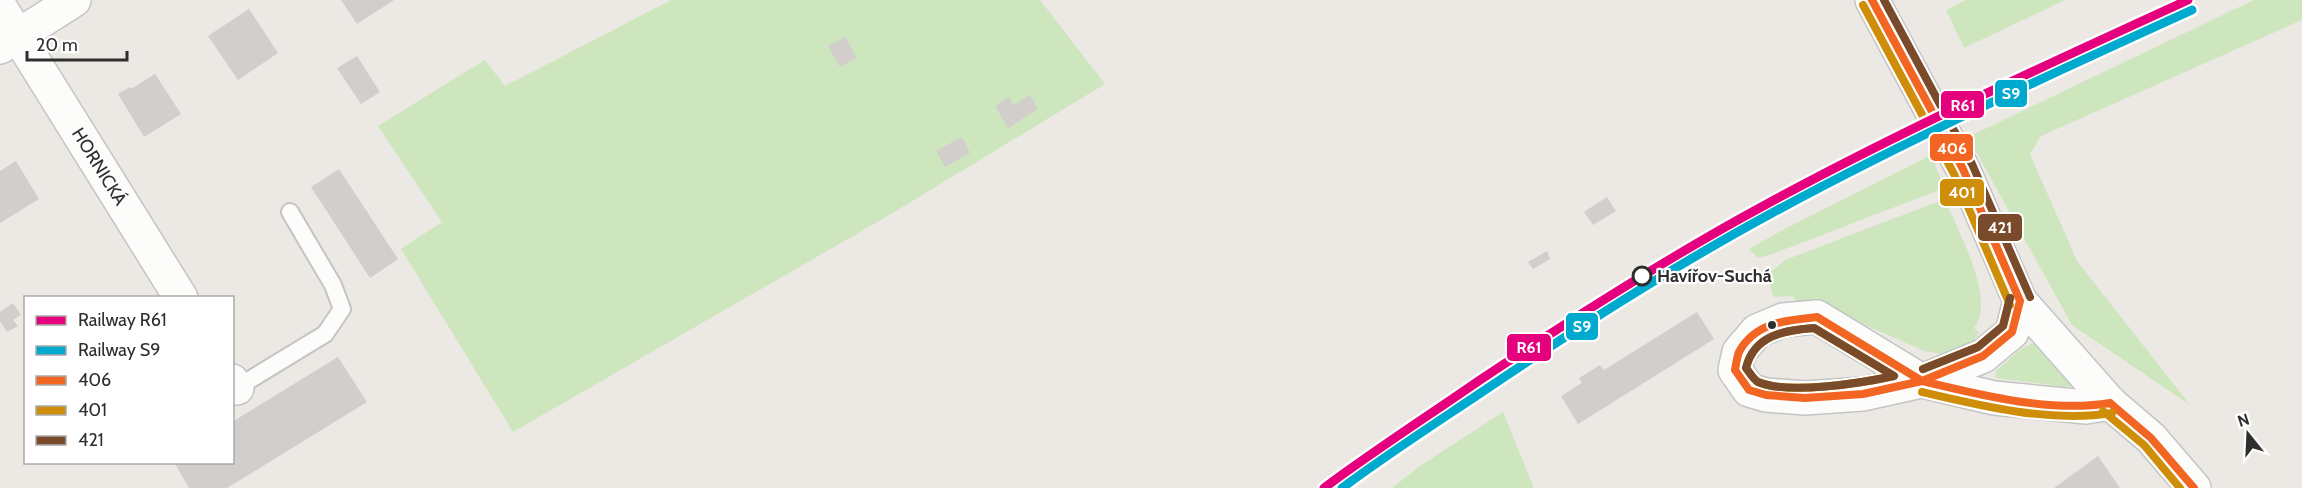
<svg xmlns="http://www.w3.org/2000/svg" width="2302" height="488" font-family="Cabin,sans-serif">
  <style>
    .green { fill: #cee6be }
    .building { fill: #d1cecb }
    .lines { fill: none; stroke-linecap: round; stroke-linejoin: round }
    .lane-casing { stroke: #c5c4c5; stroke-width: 20 }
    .street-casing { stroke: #c5c4c5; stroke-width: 36 }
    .lane { stroke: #fcfcfb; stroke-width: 16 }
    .street { stroke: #fcfcfb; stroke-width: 33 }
    .bus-1-casing { stroke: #fff; stroke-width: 12 }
    .bus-2-casing { stroke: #fff; stroke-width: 12 }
    .bus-3-casing { stroke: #fff; stroke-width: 12 }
    .bus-1 { stroke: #f26522; stroke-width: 8 }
    .bus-2 { stroke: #cf8e09; stroke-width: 8 }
    .bus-3 { stroke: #7a4b2a; stroke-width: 8 }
    .rail-1-casing { stroke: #fff; stroke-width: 14 }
    .rail-2-casing { stroke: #fff; stroke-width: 14 }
    .rail-1 { stroke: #e5007d; stroke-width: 9 }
    .rail-2 { stroke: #00a9ce; stroke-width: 9 }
    .stop-dot { fill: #fff; stroke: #2e2e2e; stroke-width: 3 }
    .bus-dot { fill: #2e2e2e; stroke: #fff; stroke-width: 2 }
    .labels { text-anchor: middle; stroke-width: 4.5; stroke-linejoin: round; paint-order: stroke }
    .street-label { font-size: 18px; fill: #2e2e2e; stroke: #fff }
    .stop-label { font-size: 18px; font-weight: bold; fill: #2e2e2e; stroke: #fff; text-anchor: start }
    .line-badge { stroke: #fff; stroke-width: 2 }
    .badge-label { font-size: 16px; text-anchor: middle; font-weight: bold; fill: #fff }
  </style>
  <rect width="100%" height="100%" fill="#ece8e4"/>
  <path class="green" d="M671,0H1040L1105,84L886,217L513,432L401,249L442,222L378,126L485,60L505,86Z
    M1966,0H2065L1964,48L1946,10Z
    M2254,0H2302V20L2041,136L2030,154L2077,261L2190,405L2072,325L1968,137Z
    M1931,155L1942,182L1937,191L1772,254L1758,258L1749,249L1779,232Z
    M1945,199C1957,230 1997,299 1974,328L1979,333L1970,346L1946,355L1924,351L1831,310L1799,307L1793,296L1774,297L1766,276L1785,260Z
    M2031,344H2037L2073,385L2067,387L1996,378L1995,372L2022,348Z
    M1503,412L1534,488H1392L1420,466Z"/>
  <path class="building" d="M341,0H394L357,24Z
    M249,9L278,53L238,80L208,36Z
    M845,37L857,58L840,67L828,46Z
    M357,56L380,92L361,104L337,68Z
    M155,74L181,114L144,137L118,94L130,87L131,89Z
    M1030,95L1038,109L1008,128L995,106L1009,97L1013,105Z
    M962,137L970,153L945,167L936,151Z
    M16,161L39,199L0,223V171Z
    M339,169L398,259L370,278L311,187Z
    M1607,197L1616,211L1593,225L1584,212Z
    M1547,251L1550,259L1533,269L1528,262Z
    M13,303L21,315L13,320L18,326L7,332L0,321V312Z
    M1697,312L1714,339L1578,424L1561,396L1582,383L1579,378L1600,365L1604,370Z
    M338,357L367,402L227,488H189L174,462H232V422Z
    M2098,456L2120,488H2054Z"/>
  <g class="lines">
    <defs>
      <path id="lane" d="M233,390L325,334L342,309L333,285L290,212"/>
      <g id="street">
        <path d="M1872,0L1963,169L2020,301L2110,403L2151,438L2194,488"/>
        <path id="s1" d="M0,7L181,298"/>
        <path d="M0,47L74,0"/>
        <path d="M2020,301L2012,332L1983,356L1922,381L1863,394L1805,398L1766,395L1749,390L1735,370L1739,352L1757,331L1783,320L1817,317L1922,381L1994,398L2086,407L2110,403"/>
        <path d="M232,381L237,388"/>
      </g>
    </defs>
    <use href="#lane" class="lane-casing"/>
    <use href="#street" class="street-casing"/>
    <use href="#lane" class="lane"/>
    <use href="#street" class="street"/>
    <defs>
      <path id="bus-1" d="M1872,0L1963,169L2020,301
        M1817,317L1922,381L1863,394L1805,398L1766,395L1749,390L1735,370C1736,364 1737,357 1739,352C1755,322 1788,320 1817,317Z
        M1922,381C1980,395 2051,413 2110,403
        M1922,381L1983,356L2012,332L2020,301
        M2110,403L2151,438L2194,488"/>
      <path id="bus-2" d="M1863,5L1954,174L2010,305
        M1814,328L1894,376C1862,383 1788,395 1758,382C1753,379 1750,373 1746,368C1754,335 1785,330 1814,328Z
        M1923,369L1978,347L2003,326L2010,298
        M1922,392C1981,406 2051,423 2112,413
        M2103,411L2144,445L2180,488"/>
      <path id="bus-3" d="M1884,0L1972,164L2030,297
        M1814,328L1894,376C1862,383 1788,395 1758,382C1753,379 1750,373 1746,368C1754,335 1785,330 1814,328Z
        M1923,369L1978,347L2003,326L2010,298"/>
    </defs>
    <use href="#bus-1" class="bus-1-casing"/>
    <use href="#bus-2" class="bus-2-casing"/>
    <use href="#bus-3" class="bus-3-casing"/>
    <use href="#bus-1" class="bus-1"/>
    <use href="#bus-2" class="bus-2"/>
    <use href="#bus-3" class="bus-3"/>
    <defs>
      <path id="rail-1" d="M1324,488C1375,450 1428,416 1480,380C1573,318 1667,258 1765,205C1903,130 2046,65 2188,0"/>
      <path id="rail-2" d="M1342,488C1389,453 1439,421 1488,388C1580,326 1674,266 1772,213C1909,139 2051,74 2192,10"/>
    </defs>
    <use href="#rail-1" class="rail-1-casing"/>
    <use href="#rail-2" class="rail-2-casing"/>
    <use href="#rail-1" class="rail-1"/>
    <use href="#rail-2" class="rail-2"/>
  </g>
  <circle class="stop-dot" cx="1642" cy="276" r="9"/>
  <circle class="bus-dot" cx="1772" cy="325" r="5"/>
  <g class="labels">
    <g class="street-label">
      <text dy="6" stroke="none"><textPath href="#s1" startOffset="188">HORNICKÁ</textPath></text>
    </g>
    <g class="stop-label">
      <text x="1657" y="282">Havířov-Suchá</text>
    </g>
  </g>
  <g class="line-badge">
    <rect x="1994" y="79" width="34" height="29" rx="6" fill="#00a9ce"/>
    <rect x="1940" y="90" width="45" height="29" rx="6" fill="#e5007d"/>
    <rect x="1929" y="133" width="45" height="29" rx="6" fill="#f26522"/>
    <rect x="1939" y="178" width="46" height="29" rx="6" fill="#cf8e09"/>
    <rect x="1977" y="213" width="46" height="29" rx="6" fill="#7a4b2a"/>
    <rect x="1565" y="312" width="34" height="29" rx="6" fill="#00a9ce"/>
    <rect x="1506" y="333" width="46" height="29" rx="6" fill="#e5007d"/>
  </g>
  <g class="badge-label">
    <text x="2011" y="99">S9</text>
    <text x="1963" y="111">R61</text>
    <text x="1952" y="154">406</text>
    <text x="1962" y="198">401</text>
    <text x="2000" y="233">421</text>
    <text x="1582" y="332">S9</text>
    <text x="1529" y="353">R61</text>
  </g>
  <rect x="24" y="296" width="210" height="168" fill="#ffffff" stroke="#ababab" stroke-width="1.5"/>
  <rect x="36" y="316" width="30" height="9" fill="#e5007d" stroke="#ababab" stroke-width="1.5"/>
  <text x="78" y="326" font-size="18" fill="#2e2e2e">Railway R61</text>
  <rect x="36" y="346" width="30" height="9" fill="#00a9ce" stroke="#ababab" stroke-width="1.5"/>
  <text x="78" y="356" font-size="18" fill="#2e2e2e">Railway S9</text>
  <rect x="36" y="376" width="30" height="9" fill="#f26522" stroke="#ababab" stroke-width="1.5"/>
  <text x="78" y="386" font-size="18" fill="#2e2e2e">406</text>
  <rect x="36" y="406" width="30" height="9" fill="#cf8e09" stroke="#ababab" stroke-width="1.5"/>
  <text x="78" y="416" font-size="18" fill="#2e2e2e">401</text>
  <rect x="36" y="436" width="30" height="9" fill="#7a4b2a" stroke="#ababab" stroke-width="1.5"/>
  <text x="78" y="446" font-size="18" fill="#2e2e2e">421</text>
  <g transform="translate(2248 434) rotate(342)" stroke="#ffffff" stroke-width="4.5" paint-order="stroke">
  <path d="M0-4.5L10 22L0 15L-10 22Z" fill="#2e2e2e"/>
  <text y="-9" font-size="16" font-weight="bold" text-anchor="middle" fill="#2e2e2e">N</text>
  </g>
  <path d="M27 51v9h100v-9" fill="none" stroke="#2e2e2e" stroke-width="3"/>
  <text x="36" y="51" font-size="18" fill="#2e2e2e" stroke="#ffffff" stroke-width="4.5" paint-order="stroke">20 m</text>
</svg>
